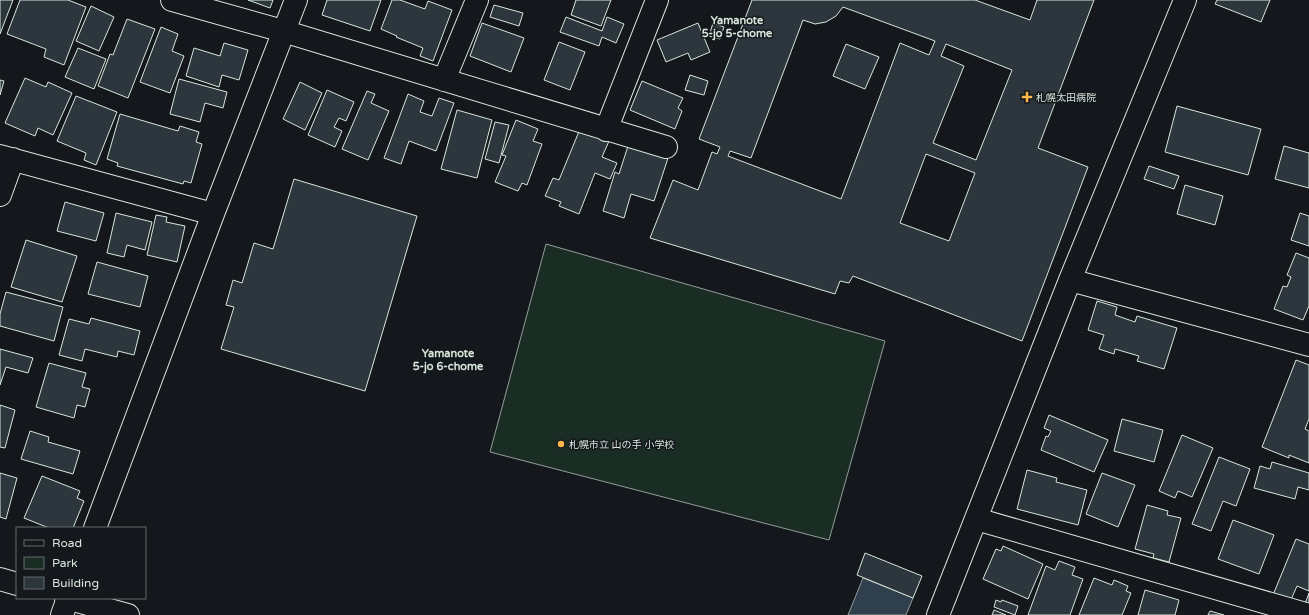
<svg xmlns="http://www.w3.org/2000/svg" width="1309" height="615" font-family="'Varela Round','Noto Sans JP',sans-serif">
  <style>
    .green { fill: #1a2d24; stroke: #939e99 }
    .water { fill: #2f3f4d; stroke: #939e99 }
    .building { fill: #2c363c; stroke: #d8e6dc; fill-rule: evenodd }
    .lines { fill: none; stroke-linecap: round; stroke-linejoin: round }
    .street-casing { stroke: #d8e6dc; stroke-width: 24 }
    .secondary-casing { stroke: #d8e6dc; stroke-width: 24 }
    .street { stroke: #14181c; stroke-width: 22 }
    .secondary { stroke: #14181c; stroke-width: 22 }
    .poi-dot { fill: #ffb74d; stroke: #14181c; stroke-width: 1.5 }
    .labels { text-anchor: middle; stroke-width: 3; stroke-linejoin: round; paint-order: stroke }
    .poi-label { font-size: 10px; fill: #d8e6dc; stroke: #14181c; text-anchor: start }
    .neighbourhood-label { font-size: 11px; font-weight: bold; fill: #d8e6dc; stroke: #14181c }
  </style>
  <rect width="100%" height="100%" fill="#14181c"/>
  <path class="green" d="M546,244L885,341L829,540L490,452Z"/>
  <path class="water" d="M863,578L913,598L906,615H848Z"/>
  <path class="building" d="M0,0H13L0,34Z
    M20,0H68L86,7L64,65L44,57L46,49L7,34Z
    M248,0H273L270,8Z
    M327,0H381L370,31L322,15Z
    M392,0H400L425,9L428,1L452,10L433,61L420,56L423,48L396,37L397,36L381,29Z
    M576,0H611L601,26L571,15Z
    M752,0H975L1030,20L1037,0H1094L1038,148L1088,167L1022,341L853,276L849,283L840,281L835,294L650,238L673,180L698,190L712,152L717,154L720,147L699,139ZM843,7L935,41L929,55L900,43L841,199L728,156L730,151L751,158L803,20L815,24L826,22L836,16ZM946,44L1012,70L976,160L933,143L964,66L941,56ZM926,154L975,173L949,241L900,223Z
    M1217,0H1270L1261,22L1215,4Z
    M494,5L523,13L519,26L490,17Z
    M91,6L114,17L99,51L76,41Z
    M566,17L602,31L607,17L624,24L616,43L602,37L599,46L560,32Z
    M127,19L155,29L128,98L98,86L110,54L113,55Z
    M482,23L524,38L511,72L470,56Z
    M698,23L710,52L691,60L688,53L666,62L657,40Z
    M713,23L724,27L720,39L709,36Z
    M161,27L178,34L172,51L184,56L170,93L140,82Z
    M559,42L585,52L570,90L544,80Z
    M224,43L248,50L239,80L222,75L219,87L186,76L194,48L220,56Z
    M846,44L879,57L865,89L833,76Z
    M78,48L106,59L94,89L65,77Z
    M690,75L708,81L704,95L685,90Z
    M25,78L46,87L48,82L72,93L53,135L38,128L35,136L5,123Z
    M179,79L227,92L223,108L205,103L200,122L170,114Z
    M0,80L4,81L0,95Z
    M642,81L683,98L678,108L682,111L675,129L630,110Z
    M300,82L322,93L305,130L283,119Z
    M327,90L354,102L346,121L339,118L334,127L342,131L335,147L308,135Z
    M367,91L375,94L371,103L389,111L368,160L342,149Z
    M408,94L424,101L420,112L432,116L439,98L454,103L436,151L409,141L401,164L384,158Z
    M76,96L117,112L96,165L84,160L86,153L57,141Z
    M1177,106L1261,129L1248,175L1165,152Z
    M457,110L492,120L477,178L441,169Z
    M120,114L178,131L180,126L199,132L196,142L202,144L191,183L184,181L183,184L117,166L118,163L107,159Z
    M516,120L538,129L533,141L542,144L527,185L522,183L518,191L495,182L506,156L502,155Z
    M495,122L509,125L499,163L485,159Z
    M580,129L609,141L602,157L617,163L610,179L595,173L579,214L559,206L561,202L545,196L553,178L559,180Z
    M628,146L668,158L654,201L631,194L624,218L603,211L615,172L619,174Z
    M1284,146L1309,153V188L1275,179Z
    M1149,166L1179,176L1174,189L1144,179Z
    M294,179L417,216L365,391L221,349L234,307L226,305L233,280L242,283L254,243L273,249Z
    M1185,185L1223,196L1215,225L1177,214Z
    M65,202L104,213L96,241L57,231Z
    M116,213L152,222L145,250L127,245L124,257L107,253Z
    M1300,213L1309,216V246L1291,240Z
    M156,215L167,217L166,222L185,226L177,262L147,255Z
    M26,240L77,256L62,302L11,287Z
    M1296,253L1309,258V306L1303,320L1274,309L1283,286L1287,287L1291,277L1287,275Z
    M97,262L148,276L140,307L88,294Z
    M6,292L63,307L54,341L0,326V314Z
    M1097,301L1117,307L1115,315L1135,322L1137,316L1177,328L1164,369L1137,361L1139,356L1115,349L1114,354L1099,349L1104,335L1088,330Z
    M91,318L140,331L134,355L118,351L117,357L85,349L82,361L59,355L69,319L89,324Z
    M0,349L33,358L28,373L6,367L0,385Z
    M1296,360L1309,365V419L1305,429L1309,431V463L1289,455V458L1262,447Z
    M49,363L86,373L82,387L90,389L85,407L77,405L74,418L36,407Z
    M0,405L15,410L5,448L0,447Z
    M1049,415L1108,440L1094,472L1041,450L1046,436L1048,437L1051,431L1044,428Z
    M1122,419L1163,430L1154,462L1114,451Z
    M30,431L49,437L48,442L80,451L73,474L21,459Z
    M1182,435L1213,448L1192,497L1178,491L1175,498L1159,491Z
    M1219,457L1250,469L1236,506L1223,501L1211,531L1192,524Z
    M1272,462L1309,473V490L1298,487L1295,499L1254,488L1260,466L1270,469Z
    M1027,470L1057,478L1056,482L1087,490L1078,525L1017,509Z
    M0,473L17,478L6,519L0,517Z
    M1102,473L1135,485L1118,527L1086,514Z
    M42,476L80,491L77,498L84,501L73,528H49L24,518Z
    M1147,505L1168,511L1167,515L1181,518L1169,562L1153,558L1154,554L1135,549Z
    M1233,520L1274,535L1259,574L1218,559Z
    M1296,539L1309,544V591L1297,586L1290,602L1273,595Z
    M1003,546L1043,564L1028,599L983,579L996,549L1001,551Z
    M865,553L922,576L913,598L857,575Z
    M1059,561L1075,567L1072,575L1083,579L1070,615H1028L1046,566L1055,570Z
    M1094,578L1112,585L1114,580L1128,586L1126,591L1131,593L1122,615H1079Z
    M1145,590L1179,600L1175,615H1138Z
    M1309,593V606L1305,604Z
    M996,600L1001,602L1002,600L1018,606L1015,615L994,607Z
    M994,610L1006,615H992Z
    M1210,611L1224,615H1208Z"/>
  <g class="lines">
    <defs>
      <path id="street" d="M172,0L283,31L666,147
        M444,80L477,0
        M606,130L657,0
        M0,156L213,214
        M0,195L13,159
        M1070,280L1309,345
        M976,519L1309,615
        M95,528L213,214L296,0
        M62,615L68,598
        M938,615L1070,280L1185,0"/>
      <path id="secondary" d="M0,579L17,584
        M66,598L128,615"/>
    </defs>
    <use href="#street" class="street-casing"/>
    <use href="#secondary" class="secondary-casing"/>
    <use href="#street" class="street"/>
    <use href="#secondary" class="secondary"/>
  </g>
  <g class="poi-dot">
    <path d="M1025 91h4v4h4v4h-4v4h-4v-4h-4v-4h4z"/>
    <circle cx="561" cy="444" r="4"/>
  </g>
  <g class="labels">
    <g class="poi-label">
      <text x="1036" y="101">札幌太田病院</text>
      <text x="569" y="448">札幌市立 山の手 小学校</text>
    </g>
    <g class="neighbourhood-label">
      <text x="737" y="24">Yamanote<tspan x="737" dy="13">5-jo 5-chome</tspan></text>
      <text x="448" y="357">Yamanote<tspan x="448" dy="13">5-jo 6-chome</tspan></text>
    </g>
  </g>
  <rect x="16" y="527" width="130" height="72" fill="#14181c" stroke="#626a69"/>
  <rect x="24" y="540" width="20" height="6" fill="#14181c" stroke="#626a69"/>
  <text x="52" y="547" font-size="12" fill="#d8e6dc">Road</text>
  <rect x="24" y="557" width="20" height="12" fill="#1a2d24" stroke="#626a69"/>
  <text x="52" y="567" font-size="12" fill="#d8e6dc">Park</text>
  <rect x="24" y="577" width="20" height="12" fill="#2c363c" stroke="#626a69"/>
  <text x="52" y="587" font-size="12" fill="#d8e6dc">Building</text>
</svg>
